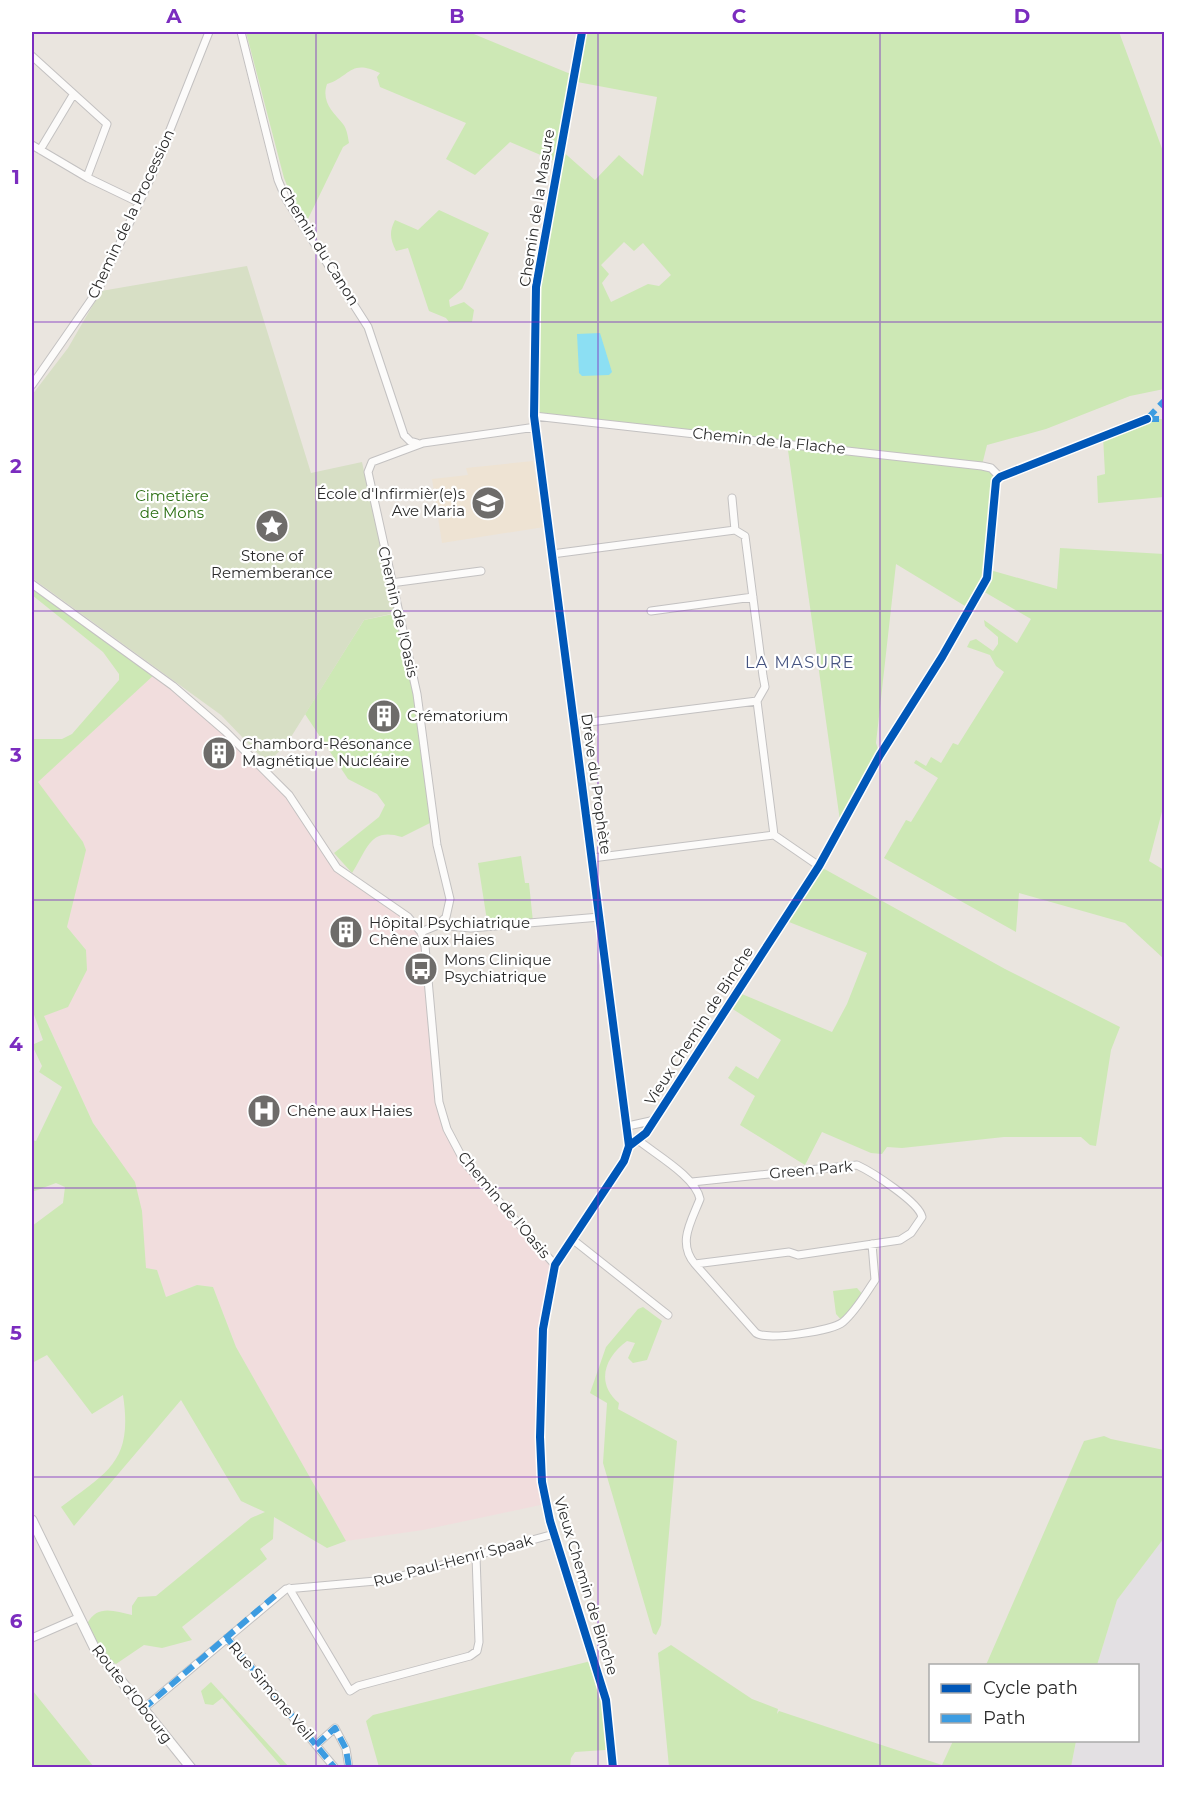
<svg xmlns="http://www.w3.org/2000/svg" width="1196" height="1799" font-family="Montserrat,sans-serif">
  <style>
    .industrial { fill: #e3e0e3 }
    .education { fill: #eee3d3 }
    .medical { fill: #f1dddd }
    .green { fill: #cde8b5; fill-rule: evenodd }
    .cemetery { fill: #d7dfc5 }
    .water { fill: #8cdff3 }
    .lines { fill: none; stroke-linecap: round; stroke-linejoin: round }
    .street-casing { stroke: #c3c1c1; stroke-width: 9 }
    .secondary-casing { stroke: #c3c1c1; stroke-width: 11 }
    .street { stroke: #fcfbfa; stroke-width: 7 }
    .secondary { stroke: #fcfbfa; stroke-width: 9 }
    .quiet { stroke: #3d9ce1; stroke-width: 6; stroke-dasharray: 12 6; stroke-linecap: butt }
    .cycleway-casing { stroke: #fff; stroke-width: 11 }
    .cycleway { stroke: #0057b8; stroke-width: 8 }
    .grid { fill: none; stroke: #7b2cbf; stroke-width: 1.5; stroke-opacity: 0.55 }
    .labels { text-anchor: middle; stroke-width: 4.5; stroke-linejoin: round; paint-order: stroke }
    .street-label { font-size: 15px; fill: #2b2b2b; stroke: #fff }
    .poi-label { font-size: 15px; fill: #2b2b2b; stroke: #fff; text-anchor: start }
    .park-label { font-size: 15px; fill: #2b6f13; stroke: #fff }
    .neighbourhood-label { font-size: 16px; letter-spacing: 1.5px; fill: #465480; stroke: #fff }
    .neatline { fill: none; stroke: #7b2cbf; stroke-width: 2 }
    .grid-label { font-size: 20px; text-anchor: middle; font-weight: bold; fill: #7b2cbf }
  </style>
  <rect width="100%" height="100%" fill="#eae5df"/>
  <path class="industrial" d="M1164,1538V1767L1071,1768L1076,1741L1138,1740V1666L1097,1665L1117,1600Z"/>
  <path class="education" d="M533,461L544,527L442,543L432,479L468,475L466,468Z"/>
  <path class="medical" d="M155,674L173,686L289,795L337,868L408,917L421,932L439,1102L455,1146L555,1265L546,1303L540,1437L545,1504L423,1530L346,1541L236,1347L213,1287L197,1285L166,1297L157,1270L146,1268L107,1142L93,1123L44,1015L86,950L67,927L85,850L83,842L37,782Z"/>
  <path class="green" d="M246,32H469L573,75L582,32H1119L1164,154V389L1130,396L1046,429L987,445L982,465L1000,477L990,570L1057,589L1060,548L1164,554V804L1149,861L1164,870V959L1125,923L1019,893L1016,932L884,858L906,820L911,822L938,778L914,763L916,760L926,766L931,757L941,763L953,743L958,745L1004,672L996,666L990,655L967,647L970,641L976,639L993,651L998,644V637L985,626L984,620L1017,643L1031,619L981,590L970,609L896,564L876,743L880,755L841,828L787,443L534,416L536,287L557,162L510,142L475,175L446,159L466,123L380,87L377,77L380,73C350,58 350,77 327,84C321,102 333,112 343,124C347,129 348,137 349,143L343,147L307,221L293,200L284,178ZM572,81L657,97L643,176L619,155L595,180L560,149ZM624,242L634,251L643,243L671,275L659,286L648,284L611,302L602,283L609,274L601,265Z
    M439,210L489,233L462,289L449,300L450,307L464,302L474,310L472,322H449L446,318L429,311L408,248L396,251C390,239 389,232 395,220L418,230Z
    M1147,419H1164V497L1098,503L1097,476L1105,474L1103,436Z
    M32,584L155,674L38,782L83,842L86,850L67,927L86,950L87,970L68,1007L44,1016L93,1123L135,1182L142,1211L146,1268L157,1270L166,1297L197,1285L213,1287L236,1347L346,1541L327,1548L274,1517L273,1539L260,1549L267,1559L182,1627L192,1640L162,1648L144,1645L116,1664C101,1657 94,1638 87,1624C97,1604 114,1611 132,1615V1606L138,1597L156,1596L251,1518L265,1512L241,1501L181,1400L74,1526L61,1507C109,1471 133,1461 123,1395L92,1414L47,1355L32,1363V1226L63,1203L65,1187L56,1183L32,1192V1140L36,1141L62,1087L39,1072L42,1066L32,1045L43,1040L32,1009V739H62L72,734L119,680V674L103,652L32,595Z
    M398,613L417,694L434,821L402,837C370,827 368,848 352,873L334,853L379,817L385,805L377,794L348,779L305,714L364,620Z
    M521,856L525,883H529L533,922L488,927L478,863Z
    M819,866L1005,969L1120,1027L1111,1050L1096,1146L1090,1145L1081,1137H1004L902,1148L887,1147L882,1154L871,1153L822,1132L805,1165L740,1125L755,1096L728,1078L736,1066L758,1079L781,1040L728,1006L737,992L832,1032L847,1004L867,953L784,920Z
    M857,1288L864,1296L843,1322L836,1314L833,1291Z
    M643,1307L662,1321L647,1360L633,1363L628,1358L635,1343L627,1341C605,1357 595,1383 619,1403L618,1409L677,1441L661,1625L656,1635L653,1633L603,1463L607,1403L590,1393L606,1347L638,1309Z
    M1104,1436L1111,1439L1164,1450V1538L1117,1600L1097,1665H986L1084,1441Z
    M671,1645L752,1699L778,1709L777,1714L779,1711L942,1765L953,1741H1076L1071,1767H669L658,1653Z
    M591,1661L600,1676L612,1747L605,1750L575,1752L571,1758L570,1767H379L366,1721L373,1715Z
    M211,1682L289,1767H282L222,1698L213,1705L205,1704L201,1691Z
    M32,1691H33L94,1767H32Z"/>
  <path class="cemetery" d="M247,266L311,473L362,462L395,613L364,620L286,745L267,763L221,715L32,578V395L68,348L101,291Z"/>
  <path class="water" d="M600,333L612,372L609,375L582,376L579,373L577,334Z"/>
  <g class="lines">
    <defs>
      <path id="street" d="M241,32L278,180L286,199L368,327L404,435L410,441L417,443
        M582,32L536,287L534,416L629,1146L624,1161L555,1265L543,1329L540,1437L542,1482L550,1521L606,1700L613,1768
        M32,56L107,124L87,177
        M32,145L88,178L138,202
        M40,150L73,95
        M32,385L98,290L152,175L209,32
        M534,416L982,466L991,468L1000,477
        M732,498L735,530L745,536L763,676L765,687L757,701
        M552,554L735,530
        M391,583L481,571
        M32,584L173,686L225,731L289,795L337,868L408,917L421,932L425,946L439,1102L447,1129L465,1163L555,1265
        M651,611L753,597
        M757,701L774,835
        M574,724L757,701
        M592,858L774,835L819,866
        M438,925L446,917L450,899L437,845L417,694L368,472L372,462L423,443L536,427
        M421,932L438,925L471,928L600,917
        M628,1126L655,1120
        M638,1140C655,1154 696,1177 700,1199C691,1222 677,1243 695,1264L789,1252L798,1255L900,1240L911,1233L922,1217C919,1202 872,1172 857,1165L692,1182
        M629,1146L646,1133L819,866L880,755L942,657L987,578L996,481L1000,477L1147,419
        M572,1239L668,1315
        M695,1264L756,1333C767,1341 832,1331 843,1322C856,1311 866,1293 875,1280L872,1244
        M289,1588L350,1691L358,1686L470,1656L477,1651L479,1642L476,1556
        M32,1638L78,1618
        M227,1638L335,1768
        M143,1709L286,1589L387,1580L554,1534
        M316,1745L335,1728L346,1749L349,1768"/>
      <path id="secondary" d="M32,1520L94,1647L191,1768"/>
    </defs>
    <use href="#street" class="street-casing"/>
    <use href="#secondary" class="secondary-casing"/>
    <use href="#street" class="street"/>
    <use href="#secondary" class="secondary"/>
    <path class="quiet" d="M1147,419L1164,401
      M1147,419H1164
      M227,1638L335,1768
      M143,1709L277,1594
      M316,1745L335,1728L346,1749L349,1768"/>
    <defs>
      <path id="cycleway" d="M582,32L536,287L534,416L629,1146L624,1161L555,1265L543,1329L540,1437L542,1482L550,1521L606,1700L613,1768
        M629,1146L646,1133L819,866L880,755L942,657L987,578L996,481L1000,477L1147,419"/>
    </defs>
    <use href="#cycleway" class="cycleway-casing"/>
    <use href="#cycleway" class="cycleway"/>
  </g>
  <path class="grid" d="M316,32V1768M598,32V1768M880,32V1768M32,322H1164M32,611H1164M32,900H1164M32,1188H1164M32,1477H1164"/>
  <defs>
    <symbol id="university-disc" viewBox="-11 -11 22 22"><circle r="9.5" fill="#6e6c6a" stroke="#fff"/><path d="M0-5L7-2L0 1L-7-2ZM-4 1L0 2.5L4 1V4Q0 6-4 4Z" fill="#fff"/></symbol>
    <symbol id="sight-disc" viewBox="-11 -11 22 22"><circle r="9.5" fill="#6e6c6a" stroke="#fff"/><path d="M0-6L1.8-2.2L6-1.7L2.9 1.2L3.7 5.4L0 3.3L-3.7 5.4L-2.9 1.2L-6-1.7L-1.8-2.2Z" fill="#fff"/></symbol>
    <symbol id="building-disc" viewBox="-11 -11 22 22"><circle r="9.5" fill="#6e6c6a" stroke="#fff"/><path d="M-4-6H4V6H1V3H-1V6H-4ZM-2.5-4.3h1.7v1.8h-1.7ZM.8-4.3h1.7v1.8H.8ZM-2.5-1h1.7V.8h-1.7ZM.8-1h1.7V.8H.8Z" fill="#fff"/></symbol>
    <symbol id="bus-disc" viewBox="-11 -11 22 22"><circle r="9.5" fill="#6e6c6a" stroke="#fff"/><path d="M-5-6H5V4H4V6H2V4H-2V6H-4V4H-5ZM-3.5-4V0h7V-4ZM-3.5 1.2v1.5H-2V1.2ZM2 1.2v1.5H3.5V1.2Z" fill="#fff"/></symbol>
    <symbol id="hospital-disc" viewBox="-11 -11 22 22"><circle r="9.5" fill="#6e6c6a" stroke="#fff"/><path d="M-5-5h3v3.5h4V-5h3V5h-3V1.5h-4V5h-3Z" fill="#fff"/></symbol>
  </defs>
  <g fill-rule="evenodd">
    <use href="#university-disc" x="469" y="484" width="38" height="38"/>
    <use href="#sight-disc" x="253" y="507" width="38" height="38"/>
    <use href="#building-disc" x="365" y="697" width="38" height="38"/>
    <use href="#building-disc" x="200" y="734" width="38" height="38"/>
    <use href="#building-disc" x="327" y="913" width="38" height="38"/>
    <use href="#bus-disc" x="402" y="950" width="38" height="38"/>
    <use href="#hospital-disc" x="245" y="1092" width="38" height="38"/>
  </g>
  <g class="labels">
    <g class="street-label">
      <text transform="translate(537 208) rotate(-81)" y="5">Chemin de la Masure</text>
      <text transform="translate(131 214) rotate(-65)" y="5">Chemin de la Procession</text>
      <text transform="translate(319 246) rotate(58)" y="5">Chemin du Canon</text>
      <text transform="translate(769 441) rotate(6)" y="5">Chemin de la Flache</text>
      <text transform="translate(398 612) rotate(77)" y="5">Chemin de l'Oasis</text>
      <text transform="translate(596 784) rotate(82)" y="5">Drève du Prophète</text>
      <text transform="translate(699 1026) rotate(-57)" y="5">Vieux Chemin de Binche</text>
      <text transform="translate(811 1170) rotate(-5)" y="5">Green Park</text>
      <text transform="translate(504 1205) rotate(50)" y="5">Chemin de l'Oasis</text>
      <text transform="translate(453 1561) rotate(-15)" y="5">Rue Paul-Henri Spaak</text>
      <text transform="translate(586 1586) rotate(73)" y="5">Vieux Chemin de Binche</text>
      <text transform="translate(271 1691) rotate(50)" y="5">Rue Simone Veil</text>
      <text transform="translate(132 1694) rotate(52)" y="5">Route d'Obourg</text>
    </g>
    <g class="poi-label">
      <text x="465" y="499" text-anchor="end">École d'Infirmièr(e)s<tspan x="465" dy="17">Ave Maria</tspan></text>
      <text x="272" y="561" text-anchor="middle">Stone of<tspan x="272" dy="17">Rememberance</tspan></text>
      <text x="407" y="721">Crématorium</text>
      <text x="242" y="749">Chambord-Résonance<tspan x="242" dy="17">Magnétique Nucléaire</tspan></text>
      <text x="369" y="928">Hôpital Psychiatrique<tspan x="369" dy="17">Chêne aux Haies</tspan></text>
      <text x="444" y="965">Mons Clinique<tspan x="444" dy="17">Psychiatrique</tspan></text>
      <text x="287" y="1116">Chêne aux Haies</text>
    </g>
    <g class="park-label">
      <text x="172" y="501">Cimetière<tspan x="172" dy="17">de Mons</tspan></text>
    </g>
    <g class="neighbourhood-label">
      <text x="800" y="668">LA MASURE</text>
    </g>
  </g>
  <rect width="1196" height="1799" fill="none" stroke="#ffffff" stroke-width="66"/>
  <rect x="929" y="1664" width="210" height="78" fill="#ffffff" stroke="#aaaaaa" stroke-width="1.5"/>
  <rect x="941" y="1684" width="30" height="9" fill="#0057b8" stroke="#aaaaaa" stroke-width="1.5"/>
  <text x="983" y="1694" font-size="18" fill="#2b2b2b">Cycle path</text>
  <rect x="941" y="1714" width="30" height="9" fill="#3d9ce1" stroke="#aaaaaa" stroke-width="1.5"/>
  <text x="983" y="1724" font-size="18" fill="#2b2b2b">Path</text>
  <rect x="33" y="33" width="1130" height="1733" class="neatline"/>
  <g class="grid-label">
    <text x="174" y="23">A</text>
    <text x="457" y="23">B</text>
    <text x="739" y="23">C</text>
    <text x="1022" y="23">D</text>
    <text x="16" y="184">1</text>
    <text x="16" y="473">2</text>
    <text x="16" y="762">3</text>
    <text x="16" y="1051">4</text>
    <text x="16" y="1340">5</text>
    <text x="16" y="1628">6</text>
  </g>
</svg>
